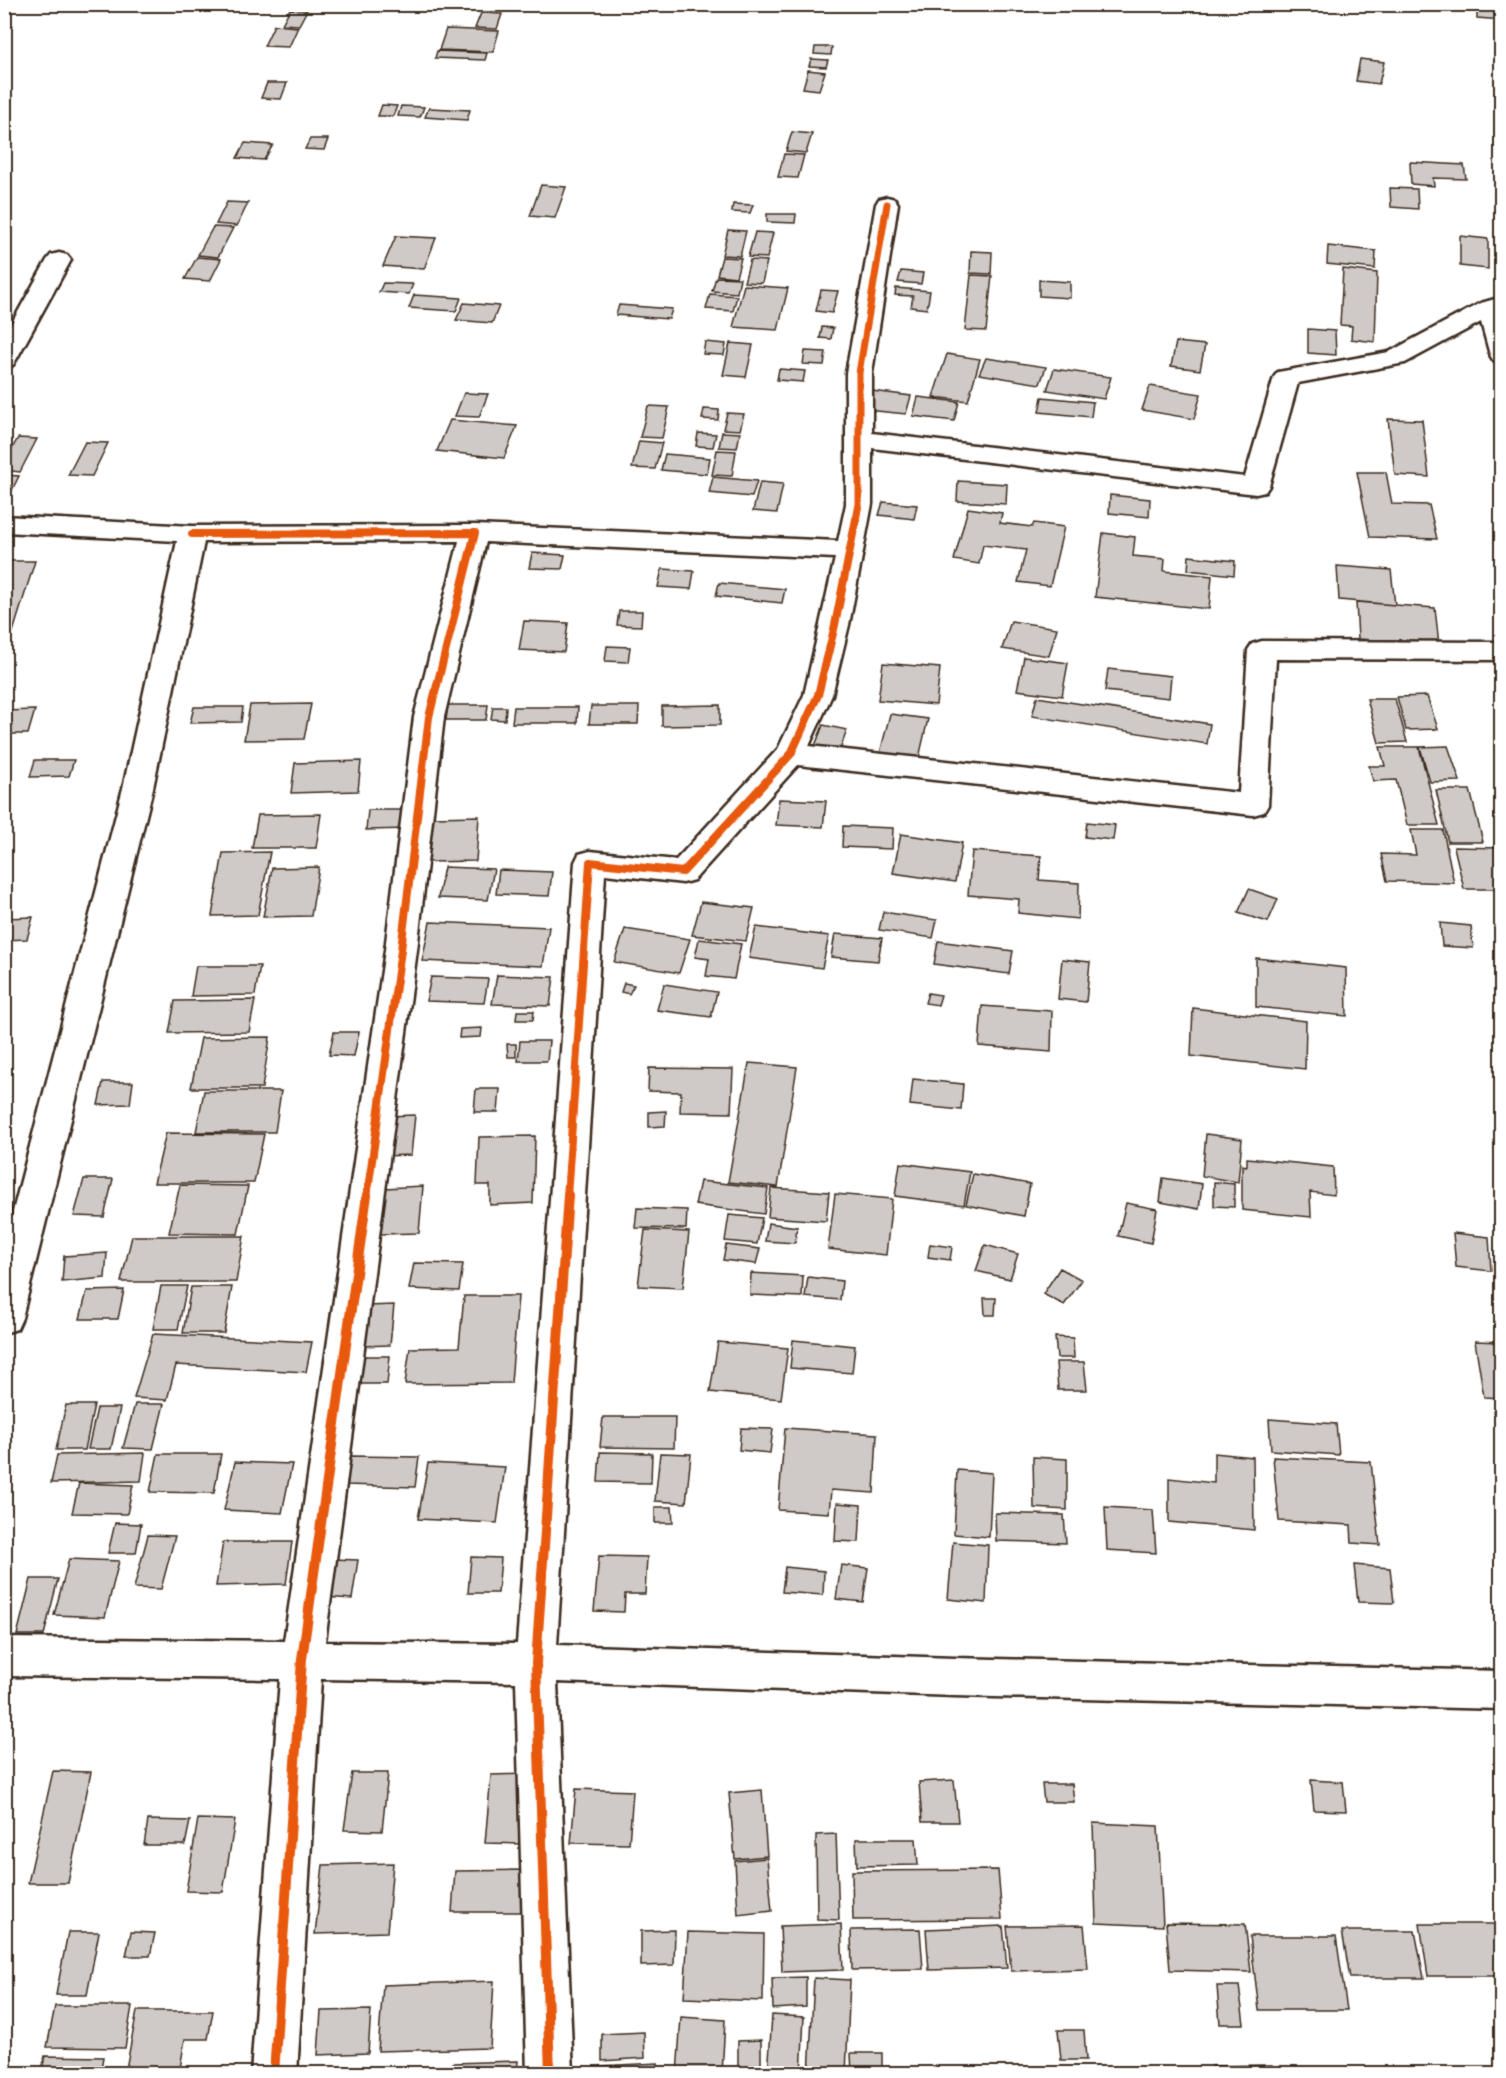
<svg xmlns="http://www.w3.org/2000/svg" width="1506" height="2078" font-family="'Gochi Hand',sans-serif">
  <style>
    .building { fill: #cfcac7; stroke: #3b2a1e; stroke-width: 1.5 }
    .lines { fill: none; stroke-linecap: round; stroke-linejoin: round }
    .street-casing { stroke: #3b2a1e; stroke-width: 5 }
    .street { fill: #fff; fill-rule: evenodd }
    .cycleway-far2-casing { stroke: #fff; stroke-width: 10 }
    .cycleway-far1-casing { stroke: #fff; stroke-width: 12 }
    .cycleway-casing { stroke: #fff; stroke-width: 14 }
    .cycleway-far2 { stroke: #e8590c; stroke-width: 7 }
    .cycleway-far1 { stroke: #e8590c; stroke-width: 8 }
    .cycleway { stroke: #e8590c; stroke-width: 10 }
  </style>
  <rect width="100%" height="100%" fill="#fff"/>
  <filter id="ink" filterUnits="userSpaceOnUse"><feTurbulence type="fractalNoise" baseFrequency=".0167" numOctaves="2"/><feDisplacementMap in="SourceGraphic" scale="12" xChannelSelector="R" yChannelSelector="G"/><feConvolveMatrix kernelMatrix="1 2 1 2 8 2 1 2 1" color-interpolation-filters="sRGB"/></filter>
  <g filter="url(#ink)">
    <path class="building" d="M89,4H113L109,11L86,10Z
      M1477,7L1502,9V20L1477,18Z
      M290,9L307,10L299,25L282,24Z
      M481,13L502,14L497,29L475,28Z
      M274,25L298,27L289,47L264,46Z
      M446,29L499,31L493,52L439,50Z
      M815,47H832L831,55L814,54Z
      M437,51L487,53L485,60L435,58Z
      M811,59L828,60L826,67L809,66Z
      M1360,59L1384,62L1379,84L1356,81Z
      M808,70L825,72L819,90L803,88Z
      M267,83H287L281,99L261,98Z
      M382,105L397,106L393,116H378Z
      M401,106L424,107L420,117L398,116Z
      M429,108L470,110L467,120L425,117Z
      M792,132L812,134L806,153L786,151Z
      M310,139H328L324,150L305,149Z
      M245,143L273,145L264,160L237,158Z
      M784,154L804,155L798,178L778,177Z
      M1410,162L1464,165L1466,179L1433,178L1434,186L1411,184Z
      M541,185L566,187L555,218L530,216Z
      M1390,188L1417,189L1418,209L1391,207Z
      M227,202L248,203L237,226L216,224Z
      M733,204L753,205L750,213L732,212Z
      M767,214H796L795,223L767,222Z
      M213,227L233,228L218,257L198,255Z
      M728,230L746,231L740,256L722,255Z
      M755,232L773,233L767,258L748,257Z
      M396,236L436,238L424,269L383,266Z
      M1460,236L1488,239V269L1460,266Z
      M1328,246L1376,251L1375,269L1327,264Z
      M971,251L992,252L991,274L970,273Z
      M197,257L221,259L210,281L185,279Z
      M722,257L741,258L736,277L717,275Z
      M750,260L767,261L762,283L744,282Z
      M1343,269L1377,273L1375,342L1351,339L1352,326L1340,325Z
      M901,271L923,273L921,284L898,282Z
      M971,275L992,276L986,331L965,330Z
      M716,277L740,278L737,293L712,291Z
      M1039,280L1070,282V298L1039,296Z
      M383,283L413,284L409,294L379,292Z
      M744,285L788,288L778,330L733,327Z
      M896,288L930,291L927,309L911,307L913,296L895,295Z
      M821,290L838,291L832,313L816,311Z
      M710,294L737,296L733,311L706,309Z
      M414,295L461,298L456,311L409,308Z
      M464,303L499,306L492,323L456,320Z
      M619,305L672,309L669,319L616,315Z
      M822,327L833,328L831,339L820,338Z
      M1308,329L1335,331L1336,355L1308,353Z
      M705,342L726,344L724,355L703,354Z
      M1176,342L1205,345L1200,370L1171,366Z
      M730,343L753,345L746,377L723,375Z
      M805,351L826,352L824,365L803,364Z
      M947,354L980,359L968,401L933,397Z
      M986,358L1046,367L1040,384L979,374Z
      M779,369L805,371L803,382L777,380Z
      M1054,369L1111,377L1104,399L1047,390Z
      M1150,386L1201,394L1194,419L1142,410Z
      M872,391L911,396L906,414L867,410Z
      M464,393L488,394L479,417L455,416Z
      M918,397L959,402L954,421L913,416Z
      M1042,397L1093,402L1091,417L1039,412Z
      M648,406L669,407L662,438L640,437Z
      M704,409L719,410L718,420L702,419Z
      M727,413L744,414L740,430L723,429Z
      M1388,419L1422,420L1429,477L1395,475Z
      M450,420L517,426L504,458L437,451Z
      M722,432L740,433L737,448L719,447Z
      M698,433L716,434L713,447L696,446Z
      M18,438L37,439L20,472L4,470V463Z
      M639,441L662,443L655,469L632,468Z
      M85,442L108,443L92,476L68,475Z
      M717,450L736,451L732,476L712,475Z
      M665,454L710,458L707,474L661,470Z
      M1357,472H1386L1392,504L1429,505L1437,539L1370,537Z
      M4,475L19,476L11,492L4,491Z
      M713,477L757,481L752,497L709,493Z
      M958,481L1007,484L1006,504L957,501Z
      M760,482L783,484L777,513L753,511Z
      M1110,495L1150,499L1149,517L1109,513Z
      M883,502L917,505L914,519L879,515Z
      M968,508L1002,513L1000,523L1032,527L1034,523L1064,527L1050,586L1018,582L1026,550L983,545L979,564L954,560Z
      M1103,533L1135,537L1133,556L1165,559L1164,571L1212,576L1209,609L1095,597Z
      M532,553L565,555L562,569L529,568Z
      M1189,556L1235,561L1234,575L1188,570Z
      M4,561H35L4,661Z
      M1337,566L1391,570L1395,605L1339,600Z
      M662,569L694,571L691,589L658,587Z
      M719,583L785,589L782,603L716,596Z
      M1356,602L1435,608L1439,645L1358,639Z
      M619,611H642L641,626L617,625Z
      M524,621L568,623L564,652L519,650Z
      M1011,621L1057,628L1049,656L1002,649Z
      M607,646L630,647L628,662L605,661Z
      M1024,657L1068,663L1062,696L1017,690Z
      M883,663L940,668L936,705L878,700Z
      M1108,669L1171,676L1169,698L1105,691Z
      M1427,696L1438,729L1406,730L1397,697Z
      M1037,697L1210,724L1207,744L1032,716Z
      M1367,699H1395L1407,742L1379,743Z
      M311,704L304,739L244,740L250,705Z
      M448,705H488L486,720H446Z
      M720,705V725L662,726V706Z
      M591,706H639L638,724H589Z
      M194,707H243L241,722L190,723Z
      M493,707H506L505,720L491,719Z
      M514,707H578L577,723H512Z
      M35,710L28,734H4V711Z
      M890,714L928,719L919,758L880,753Z
      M823,725L847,730L840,750L815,746Z
      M1448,746L1460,781L1430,782L1420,747Z
      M1380,747H1419L1439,825H1407L1396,780L1373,781L1369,766H1385Z
      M35,760H74L69,776L30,777Z
      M361,761L358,791L291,793L295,763Z
      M1436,790H1470L1483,842H1448Z
      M779,799L826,801L823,827L776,825Z
      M368,810H412L410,829L366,830Z
      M321,814L316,848H252L258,815Z
      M479,816L476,861L428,862L433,817Z
      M1087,822L1115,825L1113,840L1085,837Z
      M843,826L893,828L892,849L842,847Z
      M1411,830H1443L1454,883L1387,881L1381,854L1416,855Z
      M901,834L962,843L955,882L893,873Z
      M1454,847L1502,848V889H1464Z
      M972,851L1041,856L1039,880L1079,883L1078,919L1018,913L1019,899L968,895Z
      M270,852L258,915L212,916L223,853Z
      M319,867L311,916L263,917L272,868Z
      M444,867L494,869L488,900L438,898Z
      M499,870L552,872L549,896L496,894Z
      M1249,889L1278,899L1268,922L1238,913Z
      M701,902L754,908L746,941L692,935Z
      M883,912L937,920L933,938L879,930Z
      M33,917L27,939L4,940V918Z
      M430,922L549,927L543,966L422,961Z
      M1440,923L1471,926L1473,948L1442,946Z
      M756,927L829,936L822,968L749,958Z
      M625,929L690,939L679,973L614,962Z
      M835,934L882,938L878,961L831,957Z
      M699,939L741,944L734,979L706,976L709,959L695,957Z
      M938,941L1013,951L1009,974L934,964Z
      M1256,958L1346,968L1347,1016L1256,1007Z
      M1062,959L1090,962L1086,1002L1058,999Z
      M196,966H260L255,995L191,996Z
      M497,975L554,977L550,1006L492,1004Z
      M431,977L488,979L484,1003L426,1001Z
      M624,983L634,985L629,994L621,992Z
      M664,984L717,992L711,1017L657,1010Z
      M928,993L941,995L938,1005L925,1003Z
      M255,1000L249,1032L169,1033L175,1001Z
      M982,1006L1052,1011L1051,1052L979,1046Z
      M1193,1008L1306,1021L1305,1069L1191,1056Z
      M517,1011H534L533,1020H516Z
      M482,1028L481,1037L459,1038L460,1029Z
      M334,1032H359L354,1056L329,1055Z
      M270,1037L262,1088H191L201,1038Z
      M520,1041H549L547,1061H518Z
      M507,1044H516V1057H508Z
      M749,1063L797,1067L778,1187L728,1182Z
      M649,1068L733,1069L731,1113L680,1112L681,1092L648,1091Z
      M913,1079L963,1084L961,1110L910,1105Z
      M103,1082H133L130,1104L98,1105Z
      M476,1089H500L498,1112H474Z
      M204,1091H281L275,1132H196Z
      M666,1111L665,1126L649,1127V1112Z
      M415,1115L411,1155L383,1156L387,1116Z
      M166,1133L264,1134L254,1183H154Z
      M1206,1134L1242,1139L1238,1182L1202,1176Z
      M535,1136L533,1203L490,1205V1185H477L479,1137Z
      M1247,1158L1333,1167L1334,1195L1310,1192L1311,1217L1242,1210V1165L1247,1166Z
      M900,1163L970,1172L964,1205L895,1196Z
      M973,1174L1030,1184L1024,1216L966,1205Z
      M1163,1178L1202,1184L1199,1209L1160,1202Z
      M84,1179H113L104,1217L74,1216Z
      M700,1181L768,1188L764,1214L695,1205Z
      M1214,1182L1234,1184V1207L1214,1206Z
      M180,1185L248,1186L238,1234L169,1233Z
      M423,1186L419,1233L381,1234L385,1188Z
      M771,1188L829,1192L826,1221L768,1217Z
      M835,1194L892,1199L886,1255L828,1249Z
      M1126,1203L1157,1209L1151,1243L1118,1236Z
      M637,1208L687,1210L686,1229L635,1228Z
      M729,1215L762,1218L757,1244L725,1241Z
      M768,1223L797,1227L795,1243L765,1241Z
      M645,1230L689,1232L683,1288L638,1286Z
      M1453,1233L1489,1237L1491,1271L1456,1267Z
      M132,1236H244L236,1282H121Z
      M930,1244L952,1247L950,1260L928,1257Z
      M726,1245L760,1249L756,1264L723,1260Z
      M985,1245L1018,1254L1010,1279L976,1271Z
      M107,1253L105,1278L62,1282L64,1256Z
      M414,1263L463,1264L459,1291L409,1289Z
      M1060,1268L1082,1280L1064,1305L1043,1294Z
      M751,1273L803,1276L802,1297L750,1295Z
      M808,1277L842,1281L840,1300L805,1297Z
      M161,1286H187L178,1329H153Z
      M191,1287H232L224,1333H183Z
      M124,1290L118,1319H80L87,1291Z
      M464,1296H518L511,1383L405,1384L410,1348L459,1347Z
      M984,1298H996L995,1315H985Z
      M394,1305L390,1345L361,1346L366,1306Z
      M153,1334L312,1342L306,1372L176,1365L167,1400L134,1398Z
      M1055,1337L1073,1338L1074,1358H1057Z
      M793,1340L855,1346L852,1373L790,1368Z
      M1475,1341L1502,1342V1398L1484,1397Z
      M718,1342L788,1348L781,1399L710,1392Z
      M359,1356H390L387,1384H356Z
      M1056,1362H1084L1087,1390H1058Z
      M135,1404H164L153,1449L123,1448Z
      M66,1405H94L85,1450H56Z
      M97,1408H120L111,1449H88Z
      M603,1417H675L674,1448L600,1447Z
      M1269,1419L1336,1424L1339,1455L1271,1450Z
      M741,1428L773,1429L770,1453L739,1450Z
      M785,1428L877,1434L874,1493L831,1490L829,1513L778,1510Z
      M600,1452L652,1453L651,1483L598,1482Z
      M145,1453L141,1481L51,1483L57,1455Z
      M660,1453L691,1454L686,1503L655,1501Z
      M1214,1453L1253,1457L1254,1530L1169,1522V1478L1214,1483Z
      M158,1454H221L214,1493L150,1492Z
      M350,1456L419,1457L415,1487L346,1485Z
      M1033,1457L1067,1459V1510L1034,1508Z
      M1273,1457L1371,1462L1380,1545L1352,1543L1351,1525L1279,1521Z
      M235,1462L292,1464L282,1513L224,1510Z
      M428,1463L505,1467L497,1523L418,1519Z
      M957,1470L992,1473L989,1537L954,1534Z
      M79,1483L133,1485L127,1514L72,1513Z
      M837,1503L861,1505L859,1542L835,1541Z
      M655,1507H672L673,1523H655Z
      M1105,1507L1153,1510L1156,1553L1107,1550Z
      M995,1513L1064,1515L1066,1543L996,1541Z
      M115,1523L141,1524L136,1553H108Z
      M148,1535L175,1536L161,1589L134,1588Z
      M223,1542H292L286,1584L216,1586Z
      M953,1542L988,1545L986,1603L948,1599Z
      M599,1556L647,1557L645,1594H625L624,1612L594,1611Z
      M471,1557L501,1558L498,1593H468Z
      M69,1559L119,1561L105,1617L54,1615Z
      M332,1559L358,1560L352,1599L325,1597Z
      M841,1565L868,1568L863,1602L836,1599Z
      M1354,1565L1390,1568L1394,1603L1358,1602Z
      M785,1567L824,1571L823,1595L782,1592Z
      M31,1579H58L44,1635H17Z
      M53,1771L91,1772L68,1883H28Z
      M352,1773H388L382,1831L344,1830Z
      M528,1774L524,1844L485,1843L491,1775Z
      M954,1780L958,1822H922L919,1782Z
      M1311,1780L1343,1782L1346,1811L1314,1810Z
      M1042,1784H1072L1074,1802H1044Z
      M576,1789L633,1791L629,1844L571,1843Z
      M762,1790L767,1856L735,1859L729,1793Z
      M198,1819L235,1820L223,1892L186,1891Z
      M148,1820L190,1821L185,1845H144Z
      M1093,1823L1158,1826L1163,1926L1096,1923Z
      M836,1834L839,1920L817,1919L816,1835Z
      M856,1839H916L918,1865L857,1866Z
      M767,1858L772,1911L738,1915L735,1861Z
      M393,1863L387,1932L315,1934L323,1865Z
      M527,1870L525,1912H452L455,1871Z
      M998,1870L1002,1919L853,1920L852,1871Z
      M1166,1923L1245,1924L1251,1972L1170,1970Z
      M841,1924L843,1970L782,1972L780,1926Z
      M1420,1924H1502V1976H1428Z
      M1084,1925L1088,1969L1011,1971L1007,1926Z
      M1003,1926L1007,1968L929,1970L926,1929Z
      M920,1929L923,1969L852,1970L851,1930Z
      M675,1930L674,1965L641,1966V1931Z
      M1342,1931H1415L1424,1978H1350Z
      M68,1932H99L87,1995H56Z
      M131,1932L155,1933L150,1956H126Z
      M688,1932L764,1934L763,2001L684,1998Z
      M1250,1936H1336L1347,2010H1259Z
      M806,1977V2007L773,2009L772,1978Z
      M814,1978L850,1980L846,2074H809Z
      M494,1981L490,2048L378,2051L383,1985Z
      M1217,1986H1239L1244,2024H1220Z
      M55,2006H132L125,2048L47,2047Z
      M371,2010L368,2053L318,2055L321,2011Z
      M137,2011H213L208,2039H185L179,2074H125Z
      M772,2015L804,2017L801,2074H768Z
      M681,2017L725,2020L722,2074H677Z
      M1058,2030H1084L1086,2060H1061Z
      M644,2032L645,2058L602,2061V2034Z
      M761,2040V2066L738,2068V2041Z
      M851,2053H882V2074H852Z
      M45,2056L103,2057L100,2074H41Z
      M518,2061L517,2074H452L453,2063Z
      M658,2063V2074H601V2066Z
      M1272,2065L1273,2074H1213L1212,2066Z"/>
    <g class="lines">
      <defs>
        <path id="street" d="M887,197L895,199L898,204L872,373V433L1245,477L1274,377L1278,372L1389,352L1481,303L1502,297V362L1493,360L1490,355L1481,322L1405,363L1298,383L1269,486L1265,492L1256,494L872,448V504L849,625L832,695L809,746L1239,793L1248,650L1252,644L1262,641L1502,642V660L1276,659L1268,805L1264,812L1253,815L798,765L694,880L683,883L605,874L557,1645L955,1658L1502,1671V1709L955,1696L557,1682L573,2074H527L516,1682L321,1679L297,2074H251L280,1679L4,1676V1638L284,1641L385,950L414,717L459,541L204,542L153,788L22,1318L17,1329L4,1333V1246L123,788L177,541L4,532V516L192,526L475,525L838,541L846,504V373L876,204L879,199ZM486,542L835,558L804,695L778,749L676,860L590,851L579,854L575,862L517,1644L325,1642L417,950L444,717Z
          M59,253L67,255L71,260L16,360L13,365L4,367V337L47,260L51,255Z"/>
      </defs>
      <use href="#street" class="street-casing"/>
      <use href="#street" class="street"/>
      <defs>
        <path id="cycleway-far2" d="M856,520L859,504V373L887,204"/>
        <path id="cycleway-far1" d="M192,534L475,533L429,717L401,950L367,1197
          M567,1197L590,862L683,872L791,754L818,695L835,625L856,519"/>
        <path id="cycleway" d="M274,2074L302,1659L367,1195
          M550,2074L536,1663L568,1195"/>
      </defs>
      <use href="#cycleway-far2" class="cycleway-far2-casing"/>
      <use href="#cycleway-far1" class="cycleway-far1-casing"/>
      <use href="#cycleway" class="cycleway-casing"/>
      <use href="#cycleway-far2" class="cycleway-far2"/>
      <use href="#cycleway-far1" class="cycleway-far1"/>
      <use href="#cycleway" class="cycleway"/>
    </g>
  </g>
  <rect width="1506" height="2078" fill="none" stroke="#fff" stroke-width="24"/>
  <rect x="12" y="12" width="1482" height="2054" fill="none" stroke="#3b2a1e" stroke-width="2" filter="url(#ink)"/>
</svg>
